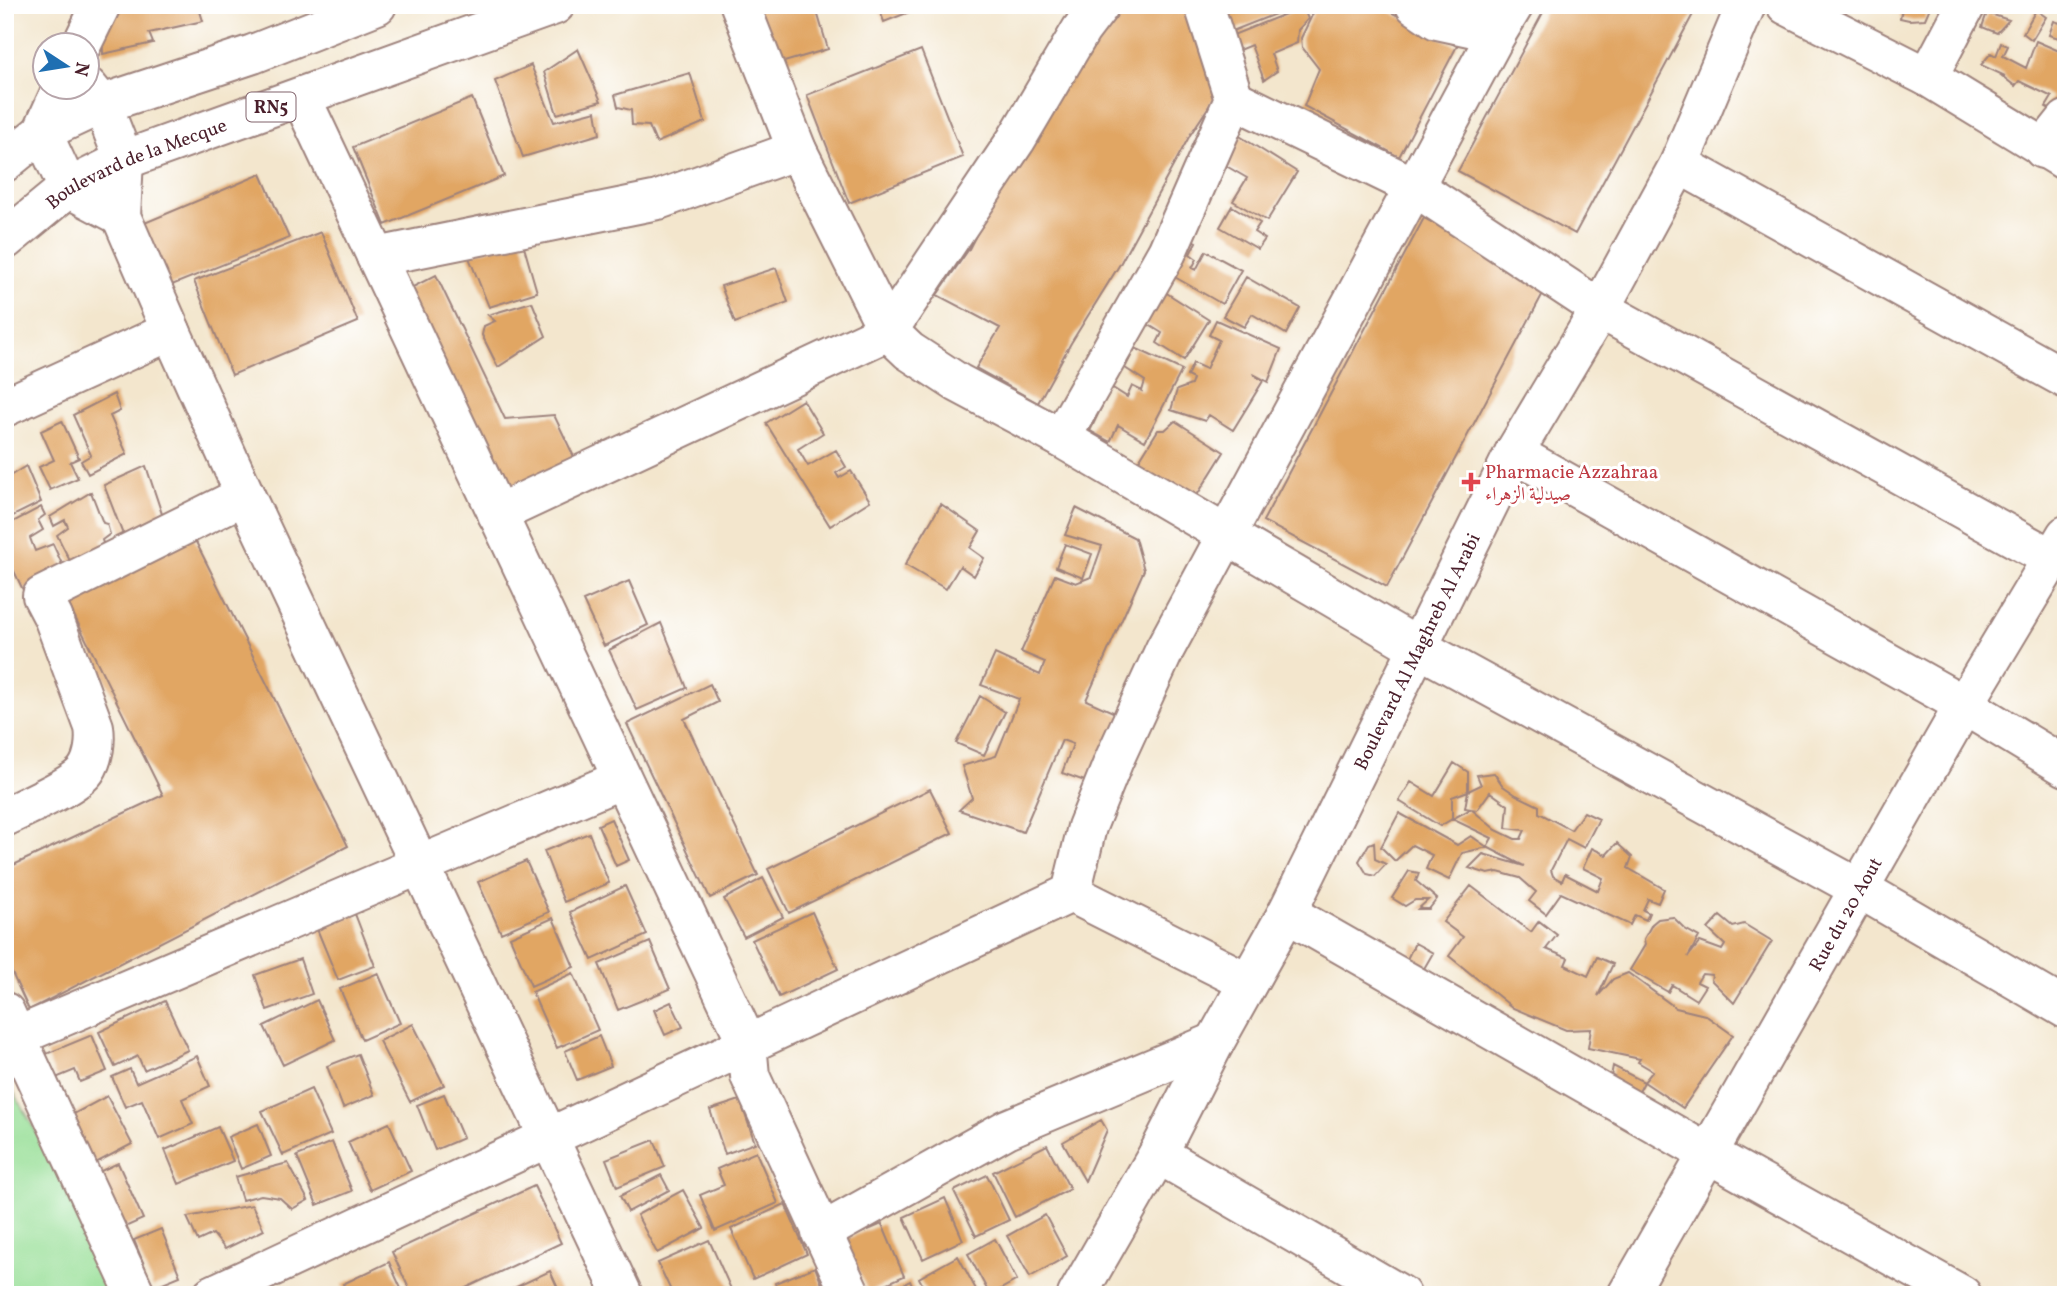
<svg xmlns="http://www.w3.org/2000/svg" width="2071" height="1300" font-family="Vollkorn,Amiri,serif">
  <style>
    .green { fill: #99df98; stroke: #727f62; stroke-width: 2 }
    .building { fill: #e1a664 }
    .lines { fill: none; stroke-linecap: round; stroke-linejoin: round }
    .minor-casing { stroke: #9e827c; stroke-width: 42 }
    .major-casing { stroke: #9e827c; stroke-width: 42 }
    .minor { stroke: #fff; stroke-width: 38 }
    .major { stroke: #fff; stroke-width: 38 }
    .health-dot { fill: #e0444e; stroke: #fff; stroke-width: 2.5 }
    .labels { text-anchor: middle; stroke-width: 6; stroke-linejoin: round; paint-order: stroke }
    .shield { fill: #fff; stroke: #80626b; stroke-width: 2 }
    .shield-label { font-size: 18px; font-weight: bold; fill: #4a1f2b }
    .street-label { font-size: 19px; fill: #4a1f2b; stroke: #fff }
    .health-label { font-size: 19px; fill: #be3a42; stroke: #fff; text-anchor: start }
  </style>
  <rect width="100%" height="100%" fill="#fff"/>
  <filter id="ink" filterUnits="userSpaceOnUse"><feTurbulence type="fractalNoise" baseFrequency=".0143" numOctaves="2"/><feDisplacementMap in="SourceGraphic" scale="14" xChannelSelector="R" yChannelSelector="G"/><feConvolveMatrix kernelMatrix="1 2 1 2 8 2 1 2 1" color-interpolation-filters="sRGB"/></filter>
  <filter id="wash" filterUnits="userSpaceOnUse"><feTurbulence type="fractalNoise" baseFrequency=".00686" numOctaves="4" result="noise"/><feDisplacementMap in="SourceGraphic" scale="28" xChannelSelector="R" yChannelSelector="G"/><feGaussianBlur stdDeviation="1.57" result="paint"/><feColorMatrix in="noise" values="0 0 0 0 0 0 0 0 0 0 0 0 0 0 0 0 0 1.4 0 .05"/><feComposite in="paint" operator="in"/></filter>
  <g filter="url(#wash)">
    <rect width="100%" height="100%" fill="#f3e6cd"/>
    <path class="green" d="M5,1078L132,1295H5Z"/>
    <g id="blocks">
      <path class="building" d="M106,5H198L203,21L149,33L153,43L103,54L102,19Z
        M756,5H815L828,49L774,65Z
        M878,5H927L884,22Z
        M1129,5H1192L1217,94L1190,135L1120,264L1071,343L1038,403L976,368L1000,328L937,295L969,249L997,194L1102,21Z
        M1219,5H1298L1230,32Z
        M1317,5H1377L1457,46L1399,157L1304,106L1319,69L1302,47L1301,38Z
        M1547,5H1698L1575,234L1458,171Z
        M1903,5H1931L1925,19L1909,20L1900,18Z
        M1303,7L1308,19L1298,30L1297,43L1271,54L1277,71L1264,80L1251,45L1239,50L1233,35Z
        M2036,10L2046,17L2032,40L2023,33Z
        M1987,13L2009,20L1997,33L1982,27Z
        M2054,21L2066,25V34L2059,38L2049,35Z
        M2036,41L2066,54V62L2060,77L2066,81V93L2055,112L2046,107L2052,97L2019,81L2015,86L2002,76H2005L1981,65L1991,53L1996,56L2001,43L2008,46L2003,56L2026,68Z
        M578,49L601,101L557,114L544,72Z
        M921,50L963,157L849,203L807,95Z
        M531,65L554,122L596,111L600,134L523,157L495,81Z
        M690,73L705,122L656,143L649,126L632,125L631,110L618,107L615,95Z
        M472,98L504,176L385,225L353,147Z
        M1238,135L1297,172L1267,221L1233,201L1247,178L1221,163Z
        M261,174L289,238L162,289L135,227Z
        M1232,206L1260,223L1254,232L1265,239L1258,249L1220,227Z
        M1424,218L1548,284L1387,587L1263,521Z
        M321,232L358,322L232,375L194,281Z
        M1186,237L1196,242L1190,254L1197,259L1192,268L1196,270L1206,251L1241,270L1222,304L1166,272Z
        M522,240L537,292L489,307L468,255Z
        M776,268L788,302L735,323L721,286Z
        M436,275L505,419L554,415L576,461L504,496L405,291Z
        M1246,277L1300,308L1286,334L1252,314L1244,327L1223,316Z
        M1154,285L1209,320L1184,360L1157,343L1162,333L1136,317Z
        M532,302L546,336L498,367L482,335L484,326L495,321L488,315Z
        M1216,320L1281,349L1268,382L1253,374L1263,381L1233,430L1209,415L1205,421L1171,410L1177,390L1191,385L1193,379L1187,376L1193,363L1206,369L1219,340L1209,335Z
        M1135,348L1182,370L1145,441L1118,425L1110,442L1090,431L1111,387L1127,397L1132,386L1142,391L1145,381L1125,368Z
        M114,394L120,411L110,416L127,454L88,474L81,461L91,455L73,415Z
        M803,400L823,433L798,449L808,466L836,450L846,467L836,473L839,478L851,471L870,501L830,526L766,423Z
        M62,421L79,458L70,462L78,478L50,490L39,467L54,460L41,431Z
        M1175,421L1224,452L1189,508L1132,472L1158,430H1165Z
        M26,466L41,502L5,520V479Z
        M146,466L166,526L127,545L104,485Z
        M91,492L103,523L107,524L110,534L102,540L106,552L71,563L57,535L68,527L65,520L54,526L50,517Z
        M941,504L980,531L970,548L984,558L974,576L960,566L946,589L905,565Z
        M41,507L45,515L38,520L43,530L30,538L35,551L53,544L66,573L23,590L5,552V526Z
        M1076,508L1135,538L1144,570L1086,700L1122,716L1093,784L1062,773L1073,744L1062,740L1023,832L959,810L972,798L962,766L996,756L1019,699L981,685L995,654L1040,675L1045,662L1021,652L1055,575L1076,583L1091,577L1102,546L1065,535Z
        M190,530L348,846L29,1010L5,958V869L163,795L63,593Z
        M1065,544L1092,554L1083,578L1056,567Z
        M629,581L648,625L604,646L583,601Z
        M661,623L687,688L637,710L609,650Z
        M710,684L718,702L684,719L758,875L710,898L627,724Z
        M980,696L1005,712L984,755L956,743Z
        M1454,763L1468,772V791L1452,797V819L1440,826L1399,801L1411,782L1434,796Z
        M1494,773L1503,786L1516,795L1539,806V813L1571,830L1584,812L1599,819L1584,848L1567,839L1551,870L1553,876L1562,881L1565,874L1598,891L1603,878L1583,868L1592,848L1606,855L1617,843L1632,857L1628,868L1664,889L1658,903L1648,899L1643,910L1649,913L1646,920L1635,915L1630,925L1561,893L1546,914L1529,901L1536,892L1520,878L1498,872L1488,874L1469,868L1483,854L1524,866L1487,847L1492,838L1452,819L1471,809L1496,830L1515,839H1521L1525,830L1506,828L1508,805L1490,792L1477,810L1465,808L1468,791L1481,785L1477,775Z
        M930,789L952,833L789,913L768,869Z
        M1399,813L1457,845L1471,836L1487,847L1462,853L1449,880L1426,869L1432,855L1412,845L1395,861L1381,847Z
        M611,819L629,860L616,866L598,825Z
        M589,833L609,883L564,902L544,851Z
        M1374,842L1375,859L1386,864L1375,876L1367,874L1359,861L1369,844Z
        M526,861L549,912L501,933L478,882Z
        M1409,871L1419,873L1416,881L1437,899L1429,909H1418L1428,900H1415L1405,906L1392,898Z
        M763,878L783,917L744,937L724,899Z
        M625,886L647,935L592,960L570,912Z
        M1471,886L1531,932L1539,921L1557,935L1546,949L1568,958L1565,965L1588,976L1597,957L1613,964L1598,996L1613,979L1628,973L1676,1008L1705,1015L1733,1035L1683,1108L1644,1082L1630,1109L1609,1087L1613,1066L1644,1082L1653,1071L1638,1062L1640,1059L1588,1048L1591,1029L1566,1030L1513,1008L1449,956L1463,937L1443,922Z
        M812,912L838,969L779,997L752,940Z
        M355,914L375,966L338,980L317,929Z
        M1720,916L1733,927L1744,924L1772,941L1734,1003L1711,980L1712,975L1702,974L1697,982L1705,986L1696,1000L1672,985L1668,992L1630,970L1645,945L1644,939L1652,924L1658,919L1673,917L1685,929L1699,937L1688,957L1700,942L1722,950L1725,945L1708,929Z
        M553,918L574,967L531,986L510,937Z
        M650,942L670,989L618,1010L599,964Z
        M1415,943L1433,953L1422,972L1405,963Z
        M300,959L312,994L267,1010L255,975Z
        M378,973L400,1023L362,1040L340,989Z
        M573,973L598,1030L557,1048L532,992Z
        M317,1000L335,1040L283,1065L264,1026Z
        M165,1001L188,1050L144,1070L138,1056L115,1067L99,1032Z
        M671,1002L683,1027L665,1035L654,1010Z
        M413,1024L444,1085L410,1102L379,1041Z
        M92,1035L107,1071L80,1082L75,1070L56,1078L46,1054Z
        M599,1036L611,1066L577,1080L565,1051Z
        M358,1054L374,1095L343,1108L327,1066Z
        M197,1056L210,1086L182,1099L193,1124L159,1139L142,1100L125,1107L112,1077L130,1069L136,1083Z
        M311,1089L331,1134L283,1155L262,1111Z
        M444,1094L463,1138L435,1150L417,1105Z
        M107,1096L132,1144L92,1165L68,1117Z
        M740,1100L755,1143L725,1154L710,1110Z
        M1101,1120L1107,1130L1085,1181L1063,1142Z
        M389,1123L411,1171L370,1190L348,1142Z
        M258,1124L271,1156L241,1169L228,1137Z
        M218,1127L233,1161L179,1184L165,1150Z
        M654,1140L665,1167L617,1187L606,1159Z
        M332,1142L352,1191L317,1205L297,1156Z
        M1047,1145L1070,1189L1015,1217L993,1172Z
        M756,1152L778,1203L715,1231L700,1195L724,1185L717,1169Z
        M118,1163L143,1219L114,1232L90,1176Z
        M288,1163L308,1200L292,1209L280,1198L261,1195L242,1200L235,1177Z
        M661,1175L669,1190L628,1212L620,1196Z
        M987,1175L1009,1220L976,1236L954,1191Z
        M534,1186L561,1243L451,1295H412L392,1252Z
        M683,1190L704,1228L657,1253L637,1215Z
        M945,1198L963,1240L923,1259L904,1217Z
        M785,1204L807,1254L753,1279L731,1229Z
        M252,1205L264,1230L225,1249L213,1234L198,1241L187,1217Z
        M1045,1215L1067,1256L1030,1277L1007,1236Z
        M882,1224L904,1276L868,1292L845,1240Z
        M161,1229L180,1276L153,1287L134,1240Z
        M995,1239L1017,1280L990,1295L968,1254Z
        M709,1240L731,1289L720,1295H673L658,1263Z
        M958,1256L979,1295H928L919,1278Z
        M389,1262L404,1295H348L343,1284Z
        M815,1267L826,1295H779L775,1283Z
        M550,1271L561,1295H499Z
        M910,1281L916,1295H881Z"/>
    </g>
  </g>
  <g filter="url(#ink)">
    <use href="#blocks" fill-opacity="0" stroke="#9e827c" stroke-width="2"/>
    <g class="lines">
      <defs>
        <g id="minor">
          <path d="M740,5L797,150L888,331L909,351L958,383L1061,438L1419,648L1860,889L2066,1009"/>
          <path d="M1415,5L1437,20L1497,33"/>
          <path d="M1786,5L1928,77L2066,161"/>
          <path d="M81,46L101,5"/>
          <path d="M1928,77L1966,5"/>
          <path d="M88,87L102,104L124,160L121,216L171,331L245,495L623,1295"/>
          <path d="M62,88L42,132L68,188L121,216"/>
          <path d="M301,97L747,1043L750,1076L851,1295"/>
          <path d="M1234,99L1415,187L1600,309L2051,558"/>
          <path d="M2043,149L2066,120"/>
          <path d="M1679,164L2066,379"/>
          <path d="M376,257L658,200L797,150"/>
          <path d="M5,407L171,331"/>
          <path d="M1061,438L1167,252L1234,99L1204,5"/>
          <path d="M1514,453L1964,705L2066,767"/>
          <path d="M497,514L888,331L1016,140L1081,30L1100,5"/>
          <path d="M5,817C24,807 75,786 86,770C94,758 96,741 94,727L53,617L42,596L245,495"/>
          <path d="M1071,893L1087,827L1114,760L1165,649L1497,33L1514,5"/>
          <path d="M1071,893L1248,982"/>
          <path d="M1287,913L1707,1153L1962,1295"/>
          <path d="M5,1012L136,1295"/>
          <path d="M18,1036L622,779"/>
          <path d="M1158,1154L1401,1295"/>
          <path d="M821,1233L1007,1129L1215,1042"/>
          <path d="M212,1295L1071,893"/>
          <path id="s1" d="M1077,1295L1158,1154L1215,1042L1287,913L1514,453L1600,309L1679,164L1746,5"/>
          <path id="s2" d="M1627,1295L1964,705L2066,535"/>
        </g>
        <g id="major">
          <path d="M5,162L42,132L102,104L253,54L377,5"/>
          <path id="s3" d="M5,240L68,188L124,160L555,5"/>
        </g>
      </defs>
      <use href="#minor" class="minor-casing"/>
      <use href="#major" class="major-casing"/>
      <use href="#minor" class="minor"/>
      <use href="#major" class="major"/>
    </g>
  </g>
  <path class="health-dot" d="M1467.5 471.5h7v7h7v7h-7v7h-7v-7h-7v-7h7z"/>
  <g class="labels">
    <rect class="shield" x="246.5" y="92.5" width="49" height="29" rx="5"/>
    <g class="shield-label">
      <text x="271" y="113">RN5</text>
    </g>
    <g class="street-label">
      <text dy="7" stroke="none"><textPath href="#s3" startOffset="154">Boulevard de la Mecque</textPath></text>
      <text dy="7" stroke="none"><textPath href="#s1" startOffset="728">Boulevard Al Maghreb Al Arabi</textPath></text>
      <text dy="7" stroke="none"><textPath href="#s2" startOffset="439">Rue du 20 Aout</textPath></text>
    </g>
    <g class="health-label">
      <text x="1485" y="478">Pharmacie Azzahraa<tspan x="1485" dy="22">صيدلية الزهراء</tspan></text>
    </g>
  </g>
  <rect width="2071" height="1300" fill="none" stroke="#fff" stroke-width="28"/>
  <g transform="translate(66 66) rotate(102)"><circle r="33" fill="#ffffff" stroke="#b7a5aa" stroke-width="2"/>
  <path d="M0-5L12 26L0 18L-12 26Z" fill="#1f6fb2"/>
  <text y="-10" font-size="19" font-weight="bold" text-anchor="middle" fill="#4a1f2b">N</text>
  </g>
</svg>
